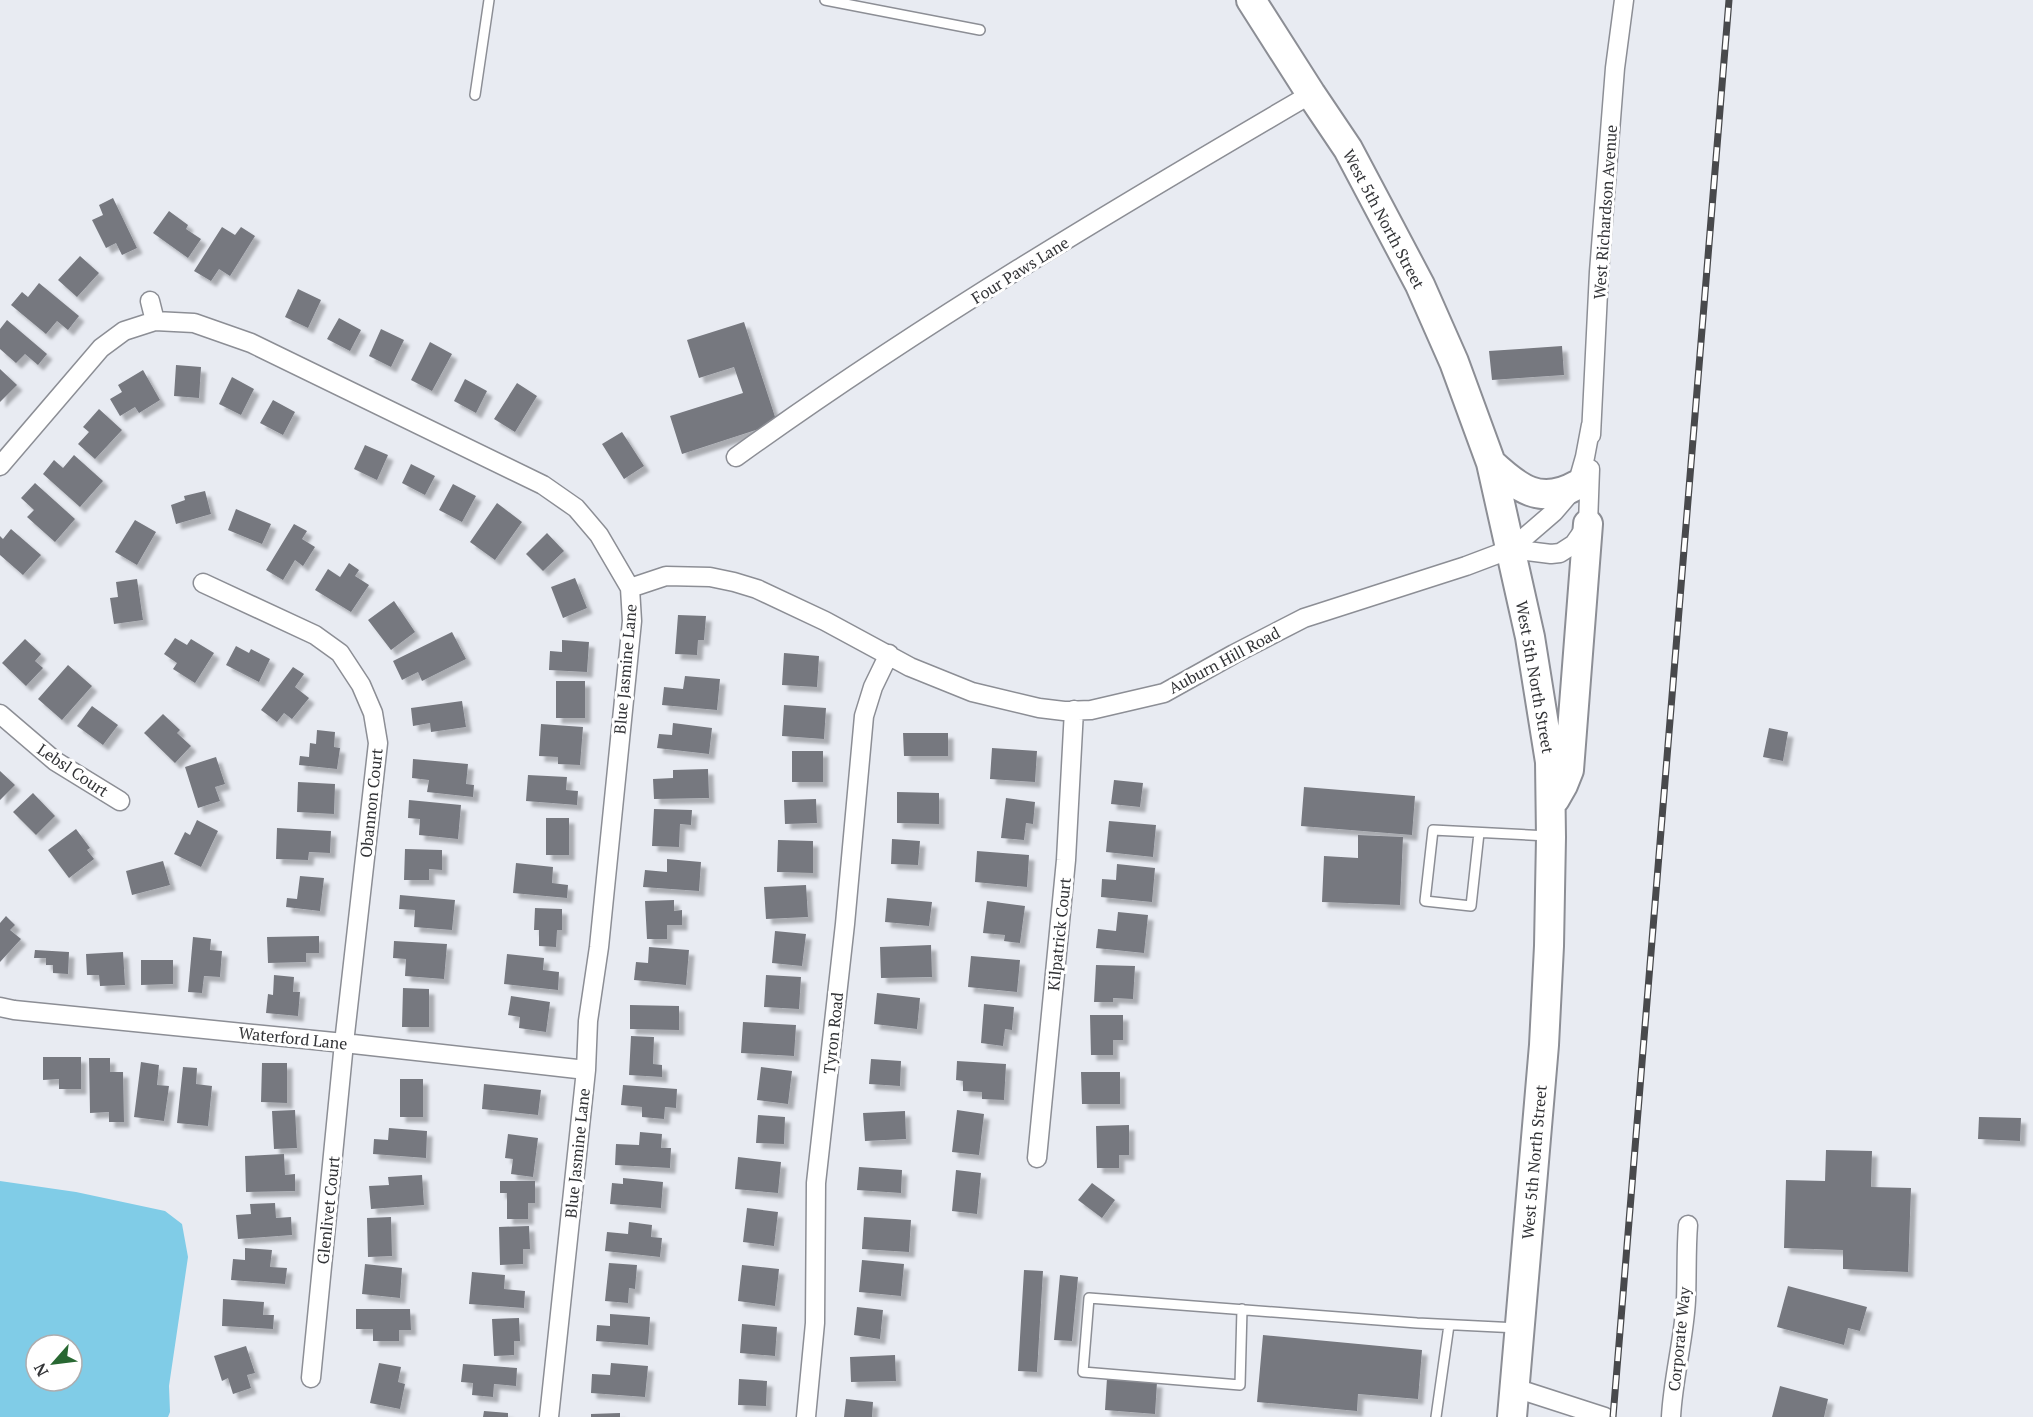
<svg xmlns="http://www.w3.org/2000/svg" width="2033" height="1417" font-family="'PT Serif',serif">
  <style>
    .water { fill: #80cce7; fill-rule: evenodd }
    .building { fill: #76787f; filter: url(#shadow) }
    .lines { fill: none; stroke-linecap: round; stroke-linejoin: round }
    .service-casing { stroke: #8c8e95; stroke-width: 12 }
    .minor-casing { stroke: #8c8e95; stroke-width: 21 }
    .primary-casing { stroke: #8c8e95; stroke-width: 32 }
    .service { stroke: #fff; stroke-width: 9 }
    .minor { stroke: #fff; stroke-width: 18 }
    .primary { stroke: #fff; stroke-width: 28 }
    .rail-casing { stroke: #48494c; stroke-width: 7 }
    .rail { stroke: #fff; stroke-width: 4.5; stroke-dasharray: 14; stroke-linecap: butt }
    .labels { text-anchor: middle; stroke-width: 6; stroke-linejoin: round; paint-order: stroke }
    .street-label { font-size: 16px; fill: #323336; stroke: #fff }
  </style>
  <defs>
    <filter id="shadow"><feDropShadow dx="5.5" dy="5.5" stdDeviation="1.5" flood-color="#0004"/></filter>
  </defs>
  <rect width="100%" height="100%" fill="#e8ebf2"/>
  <path class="water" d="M0,1181L76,1192L165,1211L182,1224L188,1257L169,1386L170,1412L168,1417H0ZM36,1345H72V1381H36Z"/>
  <path class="building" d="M113,198L137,248L122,255L116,243L106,248L92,220L103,215L99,205Z
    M169,211L188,225L186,229L201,239L188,258L153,233Z
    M222,227L235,235L241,227L255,236L230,276L219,269L211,281L194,271Z
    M80,256L99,273L77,297L58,280Z
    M39,283L79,316L68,330L57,321L46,334L11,305L22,292L28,297Z
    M298,289L321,300L308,328L285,317Z
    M339,318L361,330L350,351L327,339Z
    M7,320L47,354L38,365L25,354L16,363L0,349V329Z
    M744,322L777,423L682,454L670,416L743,393L734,367L699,378L687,340Z
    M381,329L404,340L391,367L369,356Z
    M430,342L452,354L432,391L411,380Z
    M1562,346L1564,375L1492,380L1489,351Z
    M176,365L201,367L199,398L174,396Z
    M0,369L17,385L0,402Z
    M143,370L160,400L139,413L135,407L120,416L110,399L122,392L118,385Z
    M232,377L254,389L241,415L219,404Z
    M465,379L487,391L476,413L454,401Z
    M517,383L537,396L515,432L494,419Z
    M273,400L295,412L283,435L260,423Z
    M99,409L122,430L95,459L78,444L89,432L83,427Z
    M622,432L644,466L624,479L602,444Z
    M365,445L388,455L377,480L354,469Z
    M74,455L103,481L80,507L43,474L54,460L63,468Z
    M411,464L435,476L425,495L402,483Z
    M35,483L75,519L55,542L27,517L34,510L21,498Z
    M453,484L476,496L462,522L439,510Z
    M205,491L211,514L176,524L171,505L185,500L184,496Z
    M497,503L522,522L495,560L470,542Z
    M236,509L271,524L262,544L228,530Z
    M135,520L156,532L137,565L115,552Z
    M294,524L307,531L302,539L315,547L303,566L295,560L283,580L266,570Z
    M11,529L41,555L23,575L0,555V536L3,539Z
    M547,533L564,551L543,571L526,554Z
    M349,563L359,570L355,576L369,585L351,612L315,590L328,569L340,577Z
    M575,578L587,608L563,618L551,587Z
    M137,579L143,620L114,624L110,598L118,597L116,582Z
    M394,601L415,632L391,650L368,620Z
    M678,615L706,616L704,640H698L697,655L675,654Z
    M452,632L466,659L422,681L418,672L402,680L393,661Z
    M175,638L187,645L191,639L214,653L195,683L173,669L177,663L164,654Z
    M25,639L41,654L35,661L43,668L26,686L2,663Z
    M562,640L589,642L587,672L549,670L550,651L562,652Z
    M236,646L249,653L251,649L270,659L259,682L226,665Z
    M784,653L819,656L817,687L782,685Z
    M68,665L92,686L62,720L38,699Z
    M293,667L304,674L295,687L309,698L292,719L284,713L277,722L261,710Z
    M685,676L720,679L717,710L662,705L664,687L683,689Z
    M556,681H585V718H556Z
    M462,701L466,727L431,732L430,723L413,726L411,708Z
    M784,705L826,708L824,739L782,736Z
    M92,706L118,725L103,745L77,726Z
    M163,714L180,730L177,733L191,746L175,763L144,733Z
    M673,723L712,728L709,754L657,748L659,734L672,735Z
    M541,724L583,727L580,765L558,764V757L539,756Z
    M1769,728L1788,732L1783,761L1763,757Z
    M317,730L335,732L334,747L340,748L337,769L299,765L300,756L309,757L310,743L316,744Z
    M903,733H948V756H904Z
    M992,748L1037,751L1035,782L990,779Z
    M792,751H823V782H792Z
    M216,757L225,784L215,787L220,801L198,808L185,767Z
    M413,759L468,764L466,784L474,785L473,797L427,792L429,780L412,778Z
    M708,769L709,798L654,799L653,779L673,778V770Z
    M0,771L15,785L0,800Z
    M528,775L567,777L566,790L578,791L577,805L526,801Z
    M1114,780L1143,783L1140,807L1111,804Z
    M298,782L335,784L334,814L297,812Z
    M1304,787L1415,796L1412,835L1301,826Z
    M897,792L939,793V824L897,823Z
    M33,793L55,816L36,835L13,812Z
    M1006,798L1035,802L1033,824L1026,823L1024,840L1001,838Z
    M816,799L817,823L785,824L784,800Z
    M409,800L461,805L458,839L419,835L420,819L408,818Z
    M654,809L692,810L691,825L680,824L679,847L652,846Z
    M546,818H569V855H546Z
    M197,820L218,831L201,867L174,854L185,832L190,835Z
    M1109,821L1156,825L1153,857L1106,852Z
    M277,828L331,831L330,853L309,852L308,860L276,859Z
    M76,829L90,848L87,850L94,859L69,878L48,850Z
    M1358,835L1403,837L1400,905L1322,902L1324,856L1358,858Z
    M892,839L920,841L918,865L891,864Z
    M778,840L813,841V873L777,872Z
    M405,849L442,850V870L429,869V880H404Z
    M977,851L1029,855L1027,887L975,882Z
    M667,859L701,862L699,891L643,887L645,870L667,872Z
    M163,861L170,885L132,895L126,871Z
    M516,863L553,867L552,883L568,885L567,898L513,893Z
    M1117,864L1155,868L1152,902L1101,897L1102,879L1116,880Z
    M300,876L324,878L320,911L286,907L287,898L297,899Z
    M806,885L808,917L766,919L764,887Z
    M400,895L455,900L452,930L414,927L415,910L399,909Z
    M887,898L932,902L929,926L885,922Z
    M674,900V911L682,910V925H667V939H647L645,901Z
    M987,901L1025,906L1020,943L1004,941L1005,935L983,933Z
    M535,908L562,909V930H557L556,947L539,946V930H534Z
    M1118,912L1148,915L1144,953L1096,948L1098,929L1116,931Z
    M6,916L15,925L10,930L21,939L0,962V923Z
    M775,931L806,934L802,966L772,963Z
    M319,936V953H306V962L268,963L267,937Z
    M193,937L211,939L210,950L222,951L220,977L204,976L202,993L188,992Z
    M394,941L447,944L444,979L405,976L406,959L393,958Z
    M931,945L932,977L881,978L880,947Z
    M649,947L689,950L686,985L634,980L636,962L648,963Z
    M35,950L69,952L68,974L53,973V965H46V958H34Z
    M123,952L125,985L100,986L99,975H87L86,954Z
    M507,954L544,958L543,970L559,972L558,990L504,984Z
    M971,956L1020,960L1017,992L968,987Z
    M141,960H173V984L141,985Z
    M1096,965L1135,966L1133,999L1113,998V1002H1094Z
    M274,975L294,977L293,992H300L298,1016L266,1013L268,994L273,995Z
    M766,975L801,977L799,1009L764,1007Z
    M403,988L429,989V1027H402Z
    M877,993L920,998L917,1029L874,1024Z
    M511,996L550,1002L546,1032L519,1028L520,1017L508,1015Z
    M984,1004L1014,1007L1012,1030L1005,1029L1003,1046L981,1043Z
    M630,1005L679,1006V1030L630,1029Z
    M1090,1015H1123V1040H1113V1055H1091Z
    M743,1022L796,1025L794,1056L741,1053Z
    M631,1036L654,1037L653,1064L662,1065V1077L629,1075Z
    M43,1057H81V1089H59V1079L43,1080Z
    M89,1058H110V1072H123L124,1122H109V1112L90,1113Z
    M871,1059L901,1061L900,1086L869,1084Z
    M957,1061L1006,1064L1004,1100L982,1099V1092L963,1091V1081L956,1080Z
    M141,1062L159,1065L157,1085L169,1086L164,1121L134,1117Z
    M262,1063H287V1103L261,1102Z
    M183,1067L197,1068L196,1084L212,1086L208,1126L177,1123Z
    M761,1067L792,1071L788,1104L757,1100Z
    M1081,1072H1120V1104H1082Z
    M400,1079H423V1117H400Z
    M484,1084L541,1090L538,1115L482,1109Z
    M623,1085L677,1089L676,1108L665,1107L664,1119L642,1117V1107L621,1105Z
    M295,1110L297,1148L274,1149L272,1111Z
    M957,1110L984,1114L979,1155L952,1152Z
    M905,1111L906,1139L865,1141L863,1113Z
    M758,1115L785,1117L784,1144L756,1143Z
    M1979,1117L2021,1118L2020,1141L1978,1139Z
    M1129,1125V1155H1119V1168H1097L1096,1126Z
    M389,1128L427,1131L426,1158L373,1154L374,1139L388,1140Z
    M640,1132L662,1134L661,1148H671L670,1168L615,1165L616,1144L639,1145Z
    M508,1134L538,1138L533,1177L511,1174L513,1159L505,1158Z
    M1826,1150L1872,1151L1871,1187L1911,1188L1908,1272L1843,1269V1250L1784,1248L1786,1180L1825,1181Z
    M284,1154L285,1175L295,1174V1191L246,1192L245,1156Z
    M738,1157L781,1162L778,1193L735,1189Z
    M859,1167L902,1170L901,1193L857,1190Z
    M956,1170L981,1173L977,1214L952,1211Z
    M422,1175L424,1205L371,1209L369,1186L389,1185L388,1177Z
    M623,1178L663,1182L661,1208L610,1204L612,1183L623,1184Z
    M500,1181H535V1203H528V1219H507V1193H500Z
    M1092,1183L1115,1200L1102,1218L1078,1200Z
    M275,1203L276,1218L291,1217L292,1235L238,1239L236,1215L251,1214L250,1204Z
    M747,1208L778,1212L774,1246L743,1242Z
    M391,1217L392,1256L368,1257L367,1218Z
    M864,1217L911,1220L909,1252L862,1249Z
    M629,1222L652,1225L651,1237L662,1238L660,1257L605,1251L607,1232L628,1234Z
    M529,1226L530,1249H523V1264L500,1265L499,1227Z
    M245,1248L272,1250L270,1267L287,1268L285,1284L231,1280L233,1259L245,1260Z
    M862,1260L904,1264L901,1296L859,1292Z
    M609,1263L637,1265L635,1289L629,1288L628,1303L605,1301Z
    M365,1264L402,1268L400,1298L362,1294Z
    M742,1265L779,1269L775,1306L738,1301Z
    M1024,1270L1043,1271L1037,1372L1018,1371Z
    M472,1272L505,1275L504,1289L525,1291L524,1308L469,1304Z
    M1060,1275L1078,1277L1072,1341L1054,1340Z
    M1788,1286L1867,1307L1860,1331L1848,1328L1844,1345L1777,1327Z
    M223,1299L264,1302L263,1315H274L273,1329L222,1326Z
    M857,1307L883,1310L880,1339L854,1335Z
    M356,1309H410L411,1330H399V1341H373V1329H356Z
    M610,1314L650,1317L648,1345L596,1341L597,1325L610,1326Z
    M519,1318L520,1341H514V1355L494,1356L492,1319Z
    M742,1324L777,1327L775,1356L740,1353Z
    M1263,1335L1422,1350L1418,1399L1358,1394L1357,1411L1257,1402Z
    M246,1346L255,1373L247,1375L251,1388L233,1394L228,1378L222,1381L214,1356Z
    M895,1355L896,1381L851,1382L850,1357Z
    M379,1363L401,1367L398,1382L405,1384L400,1409L370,1403Z
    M611,1363L648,1366L645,1397L591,1393L592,1374L610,1375Z
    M463,1364L517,1368L516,1386L494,1384L493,1397L472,1395L473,1383L461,1382Z
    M1107,1378L1157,1382L1155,1414L1105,1410Z
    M739,1379L767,1381L766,1406L738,1405Z
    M1780,1386L1828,1399L1824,1417H1772Z
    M846,1399L873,1402L872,1417H844Z
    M484,1411L508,1413V1417H483Z
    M620,1413V1417H591V1414Z"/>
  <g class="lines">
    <defs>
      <path id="service" d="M825,0L980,30
        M475,95L489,0
        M1479,833L1471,906L1425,901L1433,830L1548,836
        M1242,1309L1240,1385L1083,1372L1089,1298L1417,1323L1518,1328
        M1436,1417L1449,1325"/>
      <path id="minor" d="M150,301L155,321
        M1591,435L1599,272L1615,68L1624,0
        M736,457C919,325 1116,208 1311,94
        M0,466L101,348L124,331L155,321L194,323L251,343L543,485L576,508L599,535L630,588L632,621L599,947L588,1021L586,1070L549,1417
        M1511,549L1551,554L1560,553L1574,544L1588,524L1590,469
        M203,583L315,635L340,653L361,685L373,713L378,743L344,1043L311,1378
        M630,588L666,576L710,577L734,582L757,589L825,621L910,667L972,692L1039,708L1064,711L1091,710L1164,693L1234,654L1304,618L1466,566L1511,549L1554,512L1577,485L1585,457L1591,425
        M0,714L55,761L120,801
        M0,1007L14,1010L344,1043L586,1070
        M1037,1158L1066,860L1074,710
        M1515,1388L1605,1417
        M806,1417L815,1323L816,1183L845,924L864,716L873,687L889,654
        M1671,1417C1673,1378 1684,1339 1686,1300C1687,1275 1686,1250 1688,1225"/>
      <path id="primary" d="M1251,0L1311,94L1348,149L1420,285L1454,362L1491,463L1530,637L1550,762L1551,837L1549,946L1544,1045L1512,1417
        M1491,463C1518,488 1540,506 1577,485
        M1555,799L1563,785L1569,770L1588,524"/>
    </defs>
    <use href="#service" class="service-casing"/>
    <use href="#minor" class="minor-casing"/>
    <use href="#primary" class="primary-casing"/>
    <use href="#service" class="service"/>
    <use href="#minor" class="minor"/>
    <use href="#primary" class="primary"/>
    <defs>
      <path id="rail" d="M1613,1417L1729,0"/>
    </defs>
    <use href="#rail" class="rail-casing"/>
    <use href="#rail" class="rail"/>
  </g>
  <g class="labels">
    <g class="street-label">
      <text transform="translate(1605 212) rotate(-86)" y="6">West Richardson Avenue</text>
      <text transform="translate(1384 219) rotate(62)" y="6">West 5th North Street</text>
      <text transform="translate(1020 270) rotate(-32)" y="6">Four Paws Lane</text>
      <text transform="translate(1224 660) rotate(-28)" y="6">Auburn Hill Road</text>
      <text transform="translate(625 669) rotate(-85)" y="6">Blue Jasmine Lane</text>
      <text transform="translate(1535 677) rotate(80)" y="6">West 5th North Street</text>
      <text transform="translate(73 770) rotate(34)" y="6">Lebsl Court</text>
      <text transform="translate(371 803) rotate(-84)" y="6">Obannon Court</text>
      <text transform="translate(1059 934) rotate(-84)" y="6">Kilpatrick Court</text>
      <text transform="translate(833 1033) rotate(-84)" y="6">Tyron Road</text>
      <text transform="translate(293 1038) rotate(6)" y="6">Waterford Lane</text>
      <text transform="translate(577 1153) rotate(-84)" y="6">Blue Jasmine Lane</text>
      <text transform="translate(1534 1162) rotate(-85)" y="6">West 5th North Street</text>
      <text transform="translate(328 1210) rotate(-84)" y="6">Glenlivet Court</text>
      <text transform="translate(1679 1339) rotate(-84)" y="6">Corporate Way</text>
    </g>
  </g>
  <g transform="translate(54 1363) rotate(242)"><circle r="28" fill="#ffffff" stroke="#adadaf" stroke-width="1.5"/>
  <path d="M0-4.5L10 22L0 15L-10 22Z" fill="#286832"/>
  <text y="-9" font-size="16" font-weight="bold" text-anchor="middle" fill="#323336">N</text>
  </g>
</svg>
